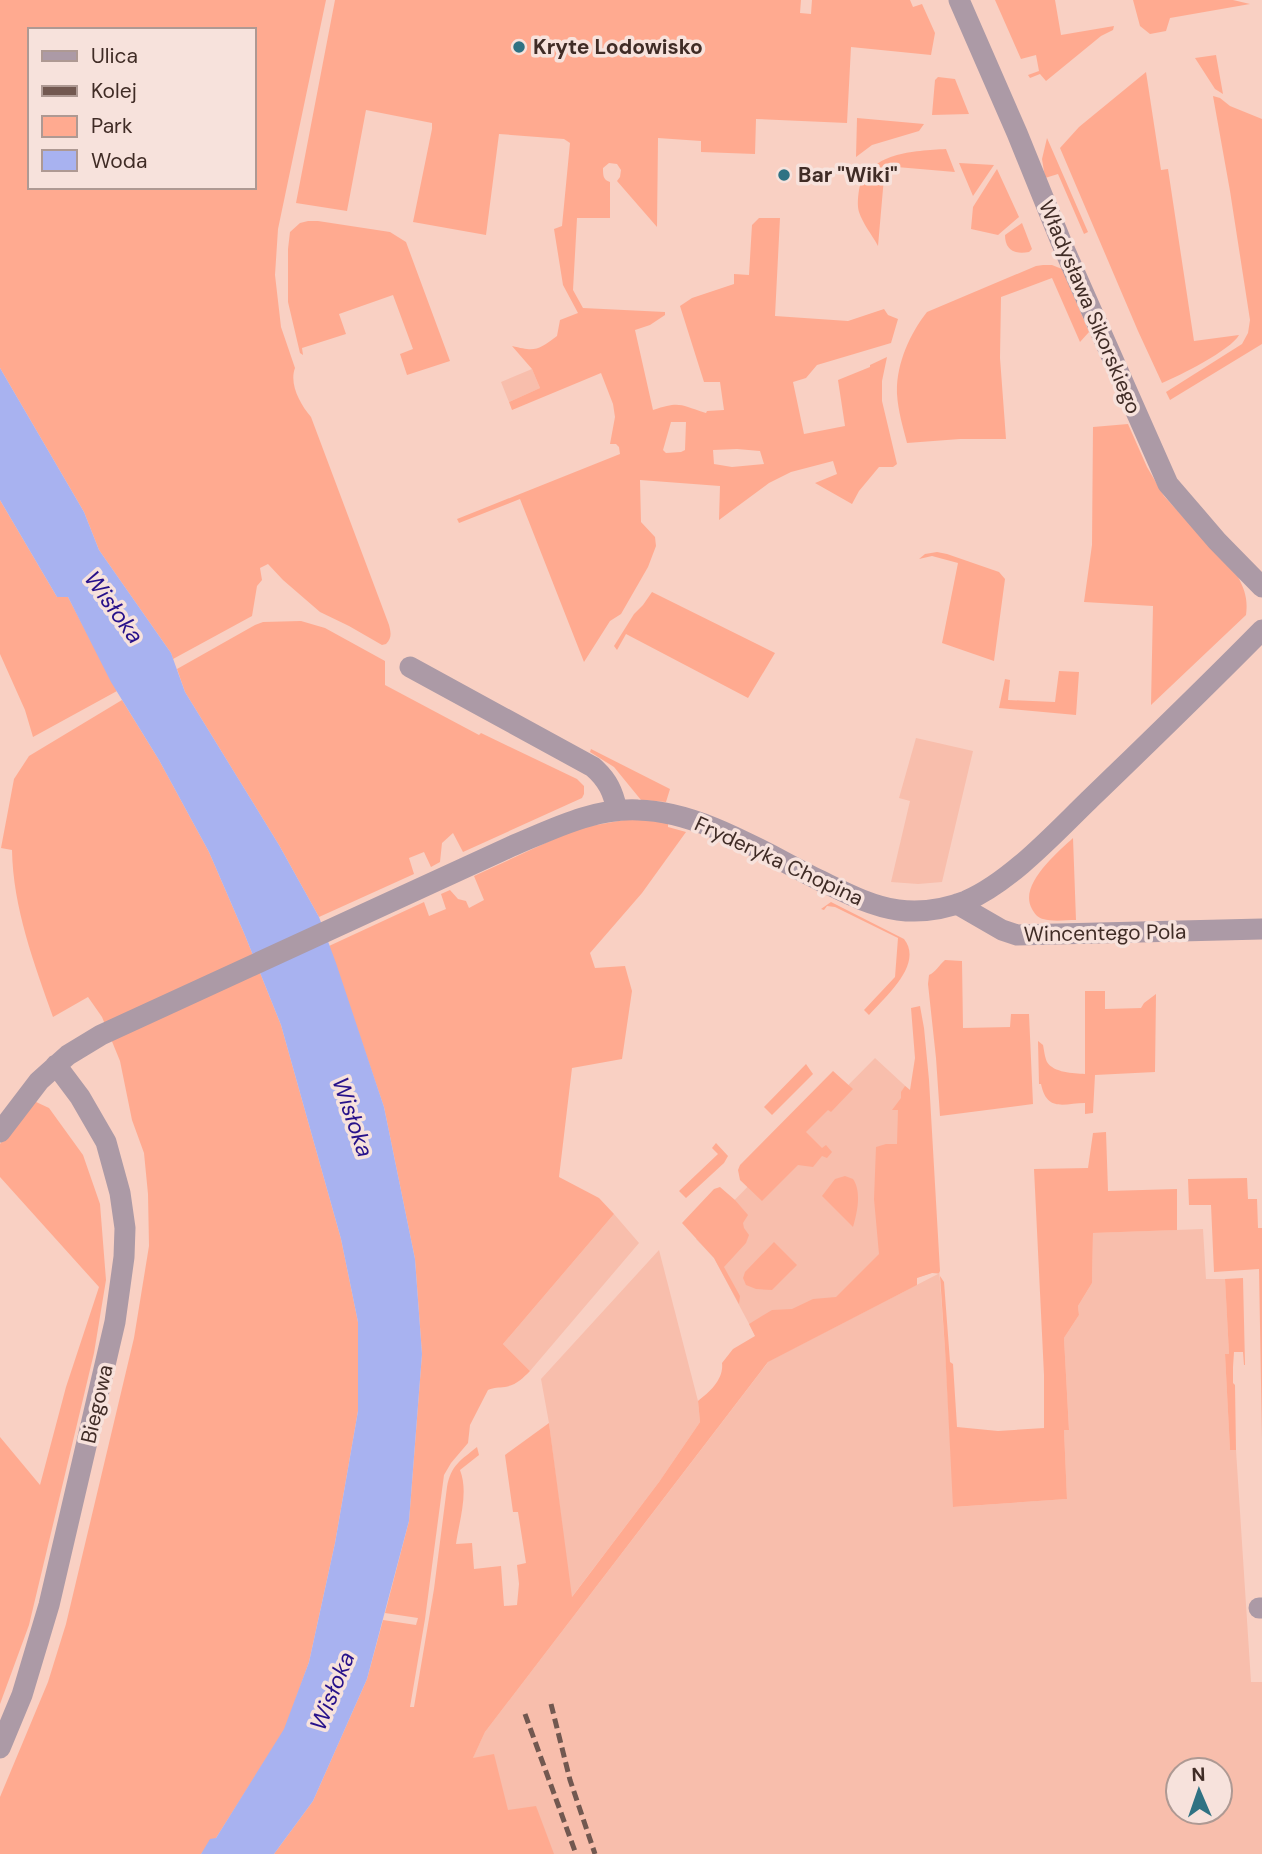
<svg xmlns="http://www.w3.org/2000/svg" width="1262" height="1854" font-family="'DM Sans',sans-serif">
  <style>
    .built { fill: #f8beac; fill-rule: evenodd }
    .green { fill: #ffaa90; fill-rule: evenodd }
    .water { fill: #a8b2f0 }
    .lines { fill: none; stroke-linecap: round; stroke-linejoin: round }
    .street { stroke: #ac9aa6; stroke-width: 21 }
    .rail { stroke: #725850; stroke-width: 5; stroke-dasharray: 10 5; stroke-linecap: butt }
    .poi-dot { fill: #2f7283; stroke: #f7e2dc; stroke-width: 2.5 }
    .labels { text-anchor: middle; stroke-width: 7; stroke-linejoin: round; paint-order: stroke }
    .poi-label { font-size: 21px; font-weight: bold; fill: #402c26; stroke: #f7e2dc; text-anchor: start }
    .street-label { font-size: 21px; fill: #402c26; stroke: #f7e2dc }
    .water-label { font-size: 23px; font-style: italic; fill: #27118a; stroke: #f7e2dc }
  </style>
  <rect width="100%" height="100%" fill="#f9d0c3"/>
  <path class="built" d="M532,369L540,388L509,402L501,382Z
    M916,738L973,751L942,882L918,884L891,882L910,801L899,798Z
    M875,1058L927,1106L945,1349L954,1507L1067,1499L1064,1430L1069,1429L1064,1338L1079,1315L1078,1306L1092,1283L1093,1233L1203,1229L1206,1279H1225L1229,1354H1225L1230,1450H1236L1251,1682H1262V1854H428L485,1732L769,1361L938,1274L932,1273L916,1278L755,1335L714,1258L696,1239ZM1178,1770H1220V1812H1178Z
    M614,1214L639,1243L530,1371L503,1344Z
    M659,1250L698,1401L700,1422L659,1482L571,1598L549,1423L541,1379Z"/>
  <path class="green" d="M0,0H326L278,229L275,275L281,327L295,368C289,384 300,404 311,417L389,625C391,633 392,638 386,644L382,645L349,626L320,612L283,580L268,564L260,568L262,580L257,586L252,616L173,659L171,653L99,550L84,512L0,368ZM30,30H254V187H30Z
    M335,0H801L800,13L811,14L812,0H910L913,7L922,4L935,33L931,55L851,47L847,123L756,119L755,154L701,152V141L658,138L657,227L617,181L620,177L621,170L617,164L609,163L603,168C603,175 603,180 610,182V218H577L573,290L583,308L665,312V315L650,325L635,330L653,410C681,401 679,405 706,413L707,411L724,410L720,382H704L680,306L692,298L734,284V274L749,275L752,225L759,218H780L775,316L848,321L884,309L888,315L898,319L891,343L817,365L806,378L793,382L804,434L845,426L838,380L870,367V365L887,357L882,381V401L897,464L893,467H879L859,491L852,504L815,483L837,474L833,461L791,472L769,483L719,520L720,486L640,480L641,522L655,537L656,546L648,567L621,614L610,621L584,662L520,499L459,523L457,519L620,454L619,447L616,444H610L615,417L613,404L601,373L512,410L509,402L540,388L532,369L512,346C536,352 538,350 557,336L560,320L578,313L563,285L554,229L562,226L570,143L564,139L499,134L486,235L413,222L432,129V123L366,110L347,211L296,203ZM671,422H686L685,450L681,452L666,453L663,450ZM737,449L760,451L764,464L732,467L714,464L713,450Z
    M995,0H1055L1061,35L1114,26L1113,30L1101,36L1046,81L1040,74L1030,78L1028,75L1039,71L1036,55L1021,59Z
    M1133,0H1233L1250,4L1170,18L1166,31L1150,34L1140,26Z
    M1216,55L1223,94L1215,89L1195,58Z
    M1146,72L1161,170L1168,169L1194,341L1239,335C1231,350 1179,376 1162,383L1138,331L1060,148L1079,127Z
    M938,77L955,79L969,114L932,115L935,80Z
    M1213,96L1220,98L1230,106L1262,119V344L1170,400L1166,392L1242,344L1248,333L1250,320L1230,191Z
    M857,118L924,124L919,131L872,145L856,157Z
    M1047,138L1088,232L1084,234L1058,174L1045,178L1042,159Z
    M946,149L955,172L885,166L878,246C872,235 863,224 859,212C857,205 858,197 859,190C868,152 914,151 946,149Z
    M959,163L994,165L973,196Z
    M997,169L1019,217L998,235L971,229L973,207Z
    M308,221H318L390,232L406,242L450,361L407,375L400,354L413,349L393,295L339,314L346,334L302,348L303,355L300,353L288,302V249L290,232L300,223Z
    M1022,223L1032,249L1029,252C1015,255 1005,250 1005,235Z
    M1043,265H1052L1062,269L1089,332L1080,342L1052,278L1001,297L1000,358L1006,439H960L907,443C903,427 898,411 897,394C896,365 909,335 927,312L1036,266Z
    M1128,424L1147,467L1164,496L1238,577C1245,590 1248,600 1246,615L1151,705L1153,606L1084,602L1092,545L1093,427Z
    M0,500L57,597H68L117,691L33,737L25,710L0,654Z
    M937,552L947,554L999,572L1005,579L994,661L942,643L958,563L932,556L919,559L925,554Z
    M652,592L775,653L748,698L626,634L617,650L614,646L634,614L643,605Z
    M301,621L325,628L385,661V685L479,735L481,733L577,779L584,786V794L582,798L463,852L453,833L442,843L440,862L431,867L424,852L409,858L414,874L319,917L279,845L185,692L177,669L255,625L263,622Z
    M1059,671L1079,672L1076,715L999,708L1005,679L1010,680L1008,700L1055,702Z
    M122,700L159,760L209,852L244,933L281,1025L341,1239L358,1322V1411L335,1543L309,1662L285,1729L216,1838L201,1854H0V1797L48,1682L66,1624L134,1338L149,1246L148,1194L144,1153L132,1120L120,1061L102,1017L88,997L53,1017C34,963 13,908 12,850L1,848L14,779L29,756Z
    M591,749L670,789L666,802L641,800L614,767L590,752Z
    M624,820H643L668,822V827L686,832L642,893L590,953L595,968L625,966L632,991L622,1059L572,1068L559,1177L599,1198L614,1214L503,1344L530,1371C522,1379 516,1385 505,1387C498,1388 495,1387 488,1390L470,1425L468,1443L451,1463L444,1475L425,1619L410,1707H414L434,1589L447,1487C451,1465 461,1460 477,1447L479,1455L460,1470C469,1493 459,1521 456,1544L472,1543L474,1569L501,1566L504,1606L517,1605L519,1584L517,1565L526,1563L518,1512H513L505,1455L549,1423L572,1597L659,1482L700,1422L698,1401C710,1392 724,1379 722,1363L733,1349L755,1336L749,1324L772,1310L792,1309L813,1299L836,1297L879,1254L874,1199L876,1147L886,1144H897L898,1110H892L901,1098V1092L905,1086L910,1090L915,1058L911,1008L920,1006L924,1028L929,1080L940,1271L939,1273H932L917,1278V1285L768,1362L485,1732L473,1758L494,1754L508,1810L536,1806L554,1854H274L313,1801L367,1679L383,1620L416,1625L418,1618L385,1613L409,1521L422,1354L415,1259L384,1107L329,946L424,902L429,916L446,909L441,894L450,890L458,899L466,901L469,908L484,900L474,876L565,834L585,827Z
    M1073,838L1076,920C1066,920 1053,922 1043,919C1038,918 1034,913 1032,909C1018,885 1058,852 1073,838Z
    M831,902L904,939C924,964 885,997 869,1015L864,1010L895,977L898,938L835,907L827,906L824,910L821,909Z
    M945,960L962,961L963,1028L1010,1027L1011,1014H1029L1033,1104L940,1116L936,1058L928,984L929,975C936,972 939,965 945,960Z
    M1085,991H1105V1009L1141,1008L1144,1003L1156,994L1155,1072L1095,1075L1093,1113L1085,1114V1103C1065,1103 1047,1113 1041,1084H1039L1038,1041L1043,1045C1044,1050 1045,1058 1047,1062C1054,1073 1073,1073 1085,1074Z
    M806,1064L813,1074L772,1115L764,1107Z
    M833,1071L853,1089L831,1112L828,1110L806,1132L822,1148L826,1145L832,1152L827,1158L822,1156L813,1167L798,1165L762,1201L740,1180L738,1170L740,1165Z
    M34,1101L49,1108L83,1155L100,1204L106,1280L94,1353L29,1625L0,1704V1437L40,1485L66,1387L99,1287L0,1177V1144Z
    M1106,1132L1108,1191L1177,1189V1230L1093,1233L1092,1283L1078,1306L1079,1315L1064,1338L1069,1430H1064L1067,1499L953,1507L945,1349L940,1276L944,1282L950,1362L953,1364L957,1427L998,1431L1044,1428V1375L1034,1169L1088,1168L1093,1133Z
    M716,1143L728,1156L724,1163L686,1198L679,1191L718,1154L712,1148Z
    M845,1176L853,1179C862,1192 857,1213 853,1227L822,1196L835,1179Z
    M1247,1178L1248,1199H1257L1258,1228H1262V1440L1259,1269L1214,1272L1211,1205H1189L1188,1179Z
    M720,1187L735,1200L748,1215L743,1223L744,1228L749,1235L746,1243L724,1267L740,1296L739,1304L714,1258L682,1223L714,1189Z
    M774,1242L797,1265L772,1290L756,1289L746,1285L743,1278L745,1272Z
    M1243,1278L1245,1365H1244L1243,1352H1234L1233,1367V1383L1235,1385L1236,1450H1230L1225,1354H1229L1225,1279Z"/>
  <path class="water" d="M0,368L84,512L99,550L171,653L185,692L279,845L319,917L336,963L384,1107L415,1259L422,1354L409,1521L367,1679L313,1801L274,1854H201L210,1839L216,1838L284,1729L309,1662L335,1543L358,1411V1322L341,1239L281,1025L244,933L209,852L159,760L111,682L68,597H57L0,500Z"/>
  <g class="lines">
    <path class="street" d="M959,0L1017,133L1062,244L1168,484L1217,541L1262,587
      M410,667L593,767C608,780 613,792 617,810
      M957,904L1002,930L1017,935L1262,929
      M0,1132L39,1081L68,1055L101,1035L512,846C553,829 593,808 638,810C699,811 765,853 819,880C844,892 870,906 898,910C920,913 945,909 966,901C1010,882 1054,834 1088,801C1147,744 1205,688 1262,630
      M1259,1608H1262
      M0,1748L22,1695L49,1605L115,1322L124,1257L125,1228L120,1193L106,1142L80,1097L56,1065"/>
    <path class="rail" d="M551,1704L570,1780L595,1854
      M525,1714L576,1854"/>
  </g>
  <g class="poi-dot">
    <circle cx="519" cy="47" r="7"/>
    <circle cx="784" cy="175" r="7"/>
  </g>
  <g class="labels">
    <g class="poi-label">
      <text x="533" y="54">Kryte Lodowisko</text>
      <text x="798" y="182">Bar "Wiki"</text>
    </g>
    <g class="street-label">
      <text transform="translate(1090 307) rotate(67)" y="7">Władysława Sikorskiego</text>
      <text transform="translate(779 861) rotate(25)" y="7">Fryderyka Chopina</text>
      <text transform="translate(1105 933) rotate(-1)" y="7">Wincentego Pola</text>
      <text transform="translate(97 1404) rotate(-77)" y="7">Biegowa</text>
    </g>
    <g class="water-label">
      <text transform="translate(114 607) rotate(54)" y="8">Wisłoka</text>
      <text transform="translate(353 1117) rotate(71)" y="8">Wisłoka</text>
      <text transform="translate(332 1691) rotate(-68)" y="8">Wisłoka</text>
    </g>
  </g>
  <rect x="28" y="28" width="228" height="161" fill="#f7e2dc" stroke="#ae9993" stroke-width="2"/>
  <rect x="42" y="51" width="35" height="10" fill="#ac9aa6" stroke="#ae9993" stroke-width="2"/>
  <text x="91" y="63" font-size="21" fill="#402c26">Ulica</text>
  <rect x="42" y="86" width="35" height="10" fill="#725850" stroke="#ae9993" stroke-width="2"/>
  <text x="91" y="98" font-size="21" fill="#402c26">Kolej</text>
  <rect x="42" y="116" width="35" height="21" fill="#ffaa90" stroke="#ae9993" stroke-width="2"/>
  <text x="91" y="133" font-size="21" fill="#402c26">Park</text>
  <rect x="42" y="150" width="35" height="21" fill="#a8b2f0" stroke="#ae9993" stroke-width="2"/>
  <text x="91" y="168" font-size="21" fill="#402c26">Woda</text>
  <g transform="translate(1199 1791) rotate(358)"><circle r="33" fill="#f7e2dc" stroke="#ae9993" stroke-width="2"/>
  <path d="M0-5L12 26L0 18L-12 26Z" fill="#2f7283"/>
  <text y="-10" font-size="19" font-weight="bold" text-anchor="middle" fill="#402c26">N</text>
  </g>
</svg>
